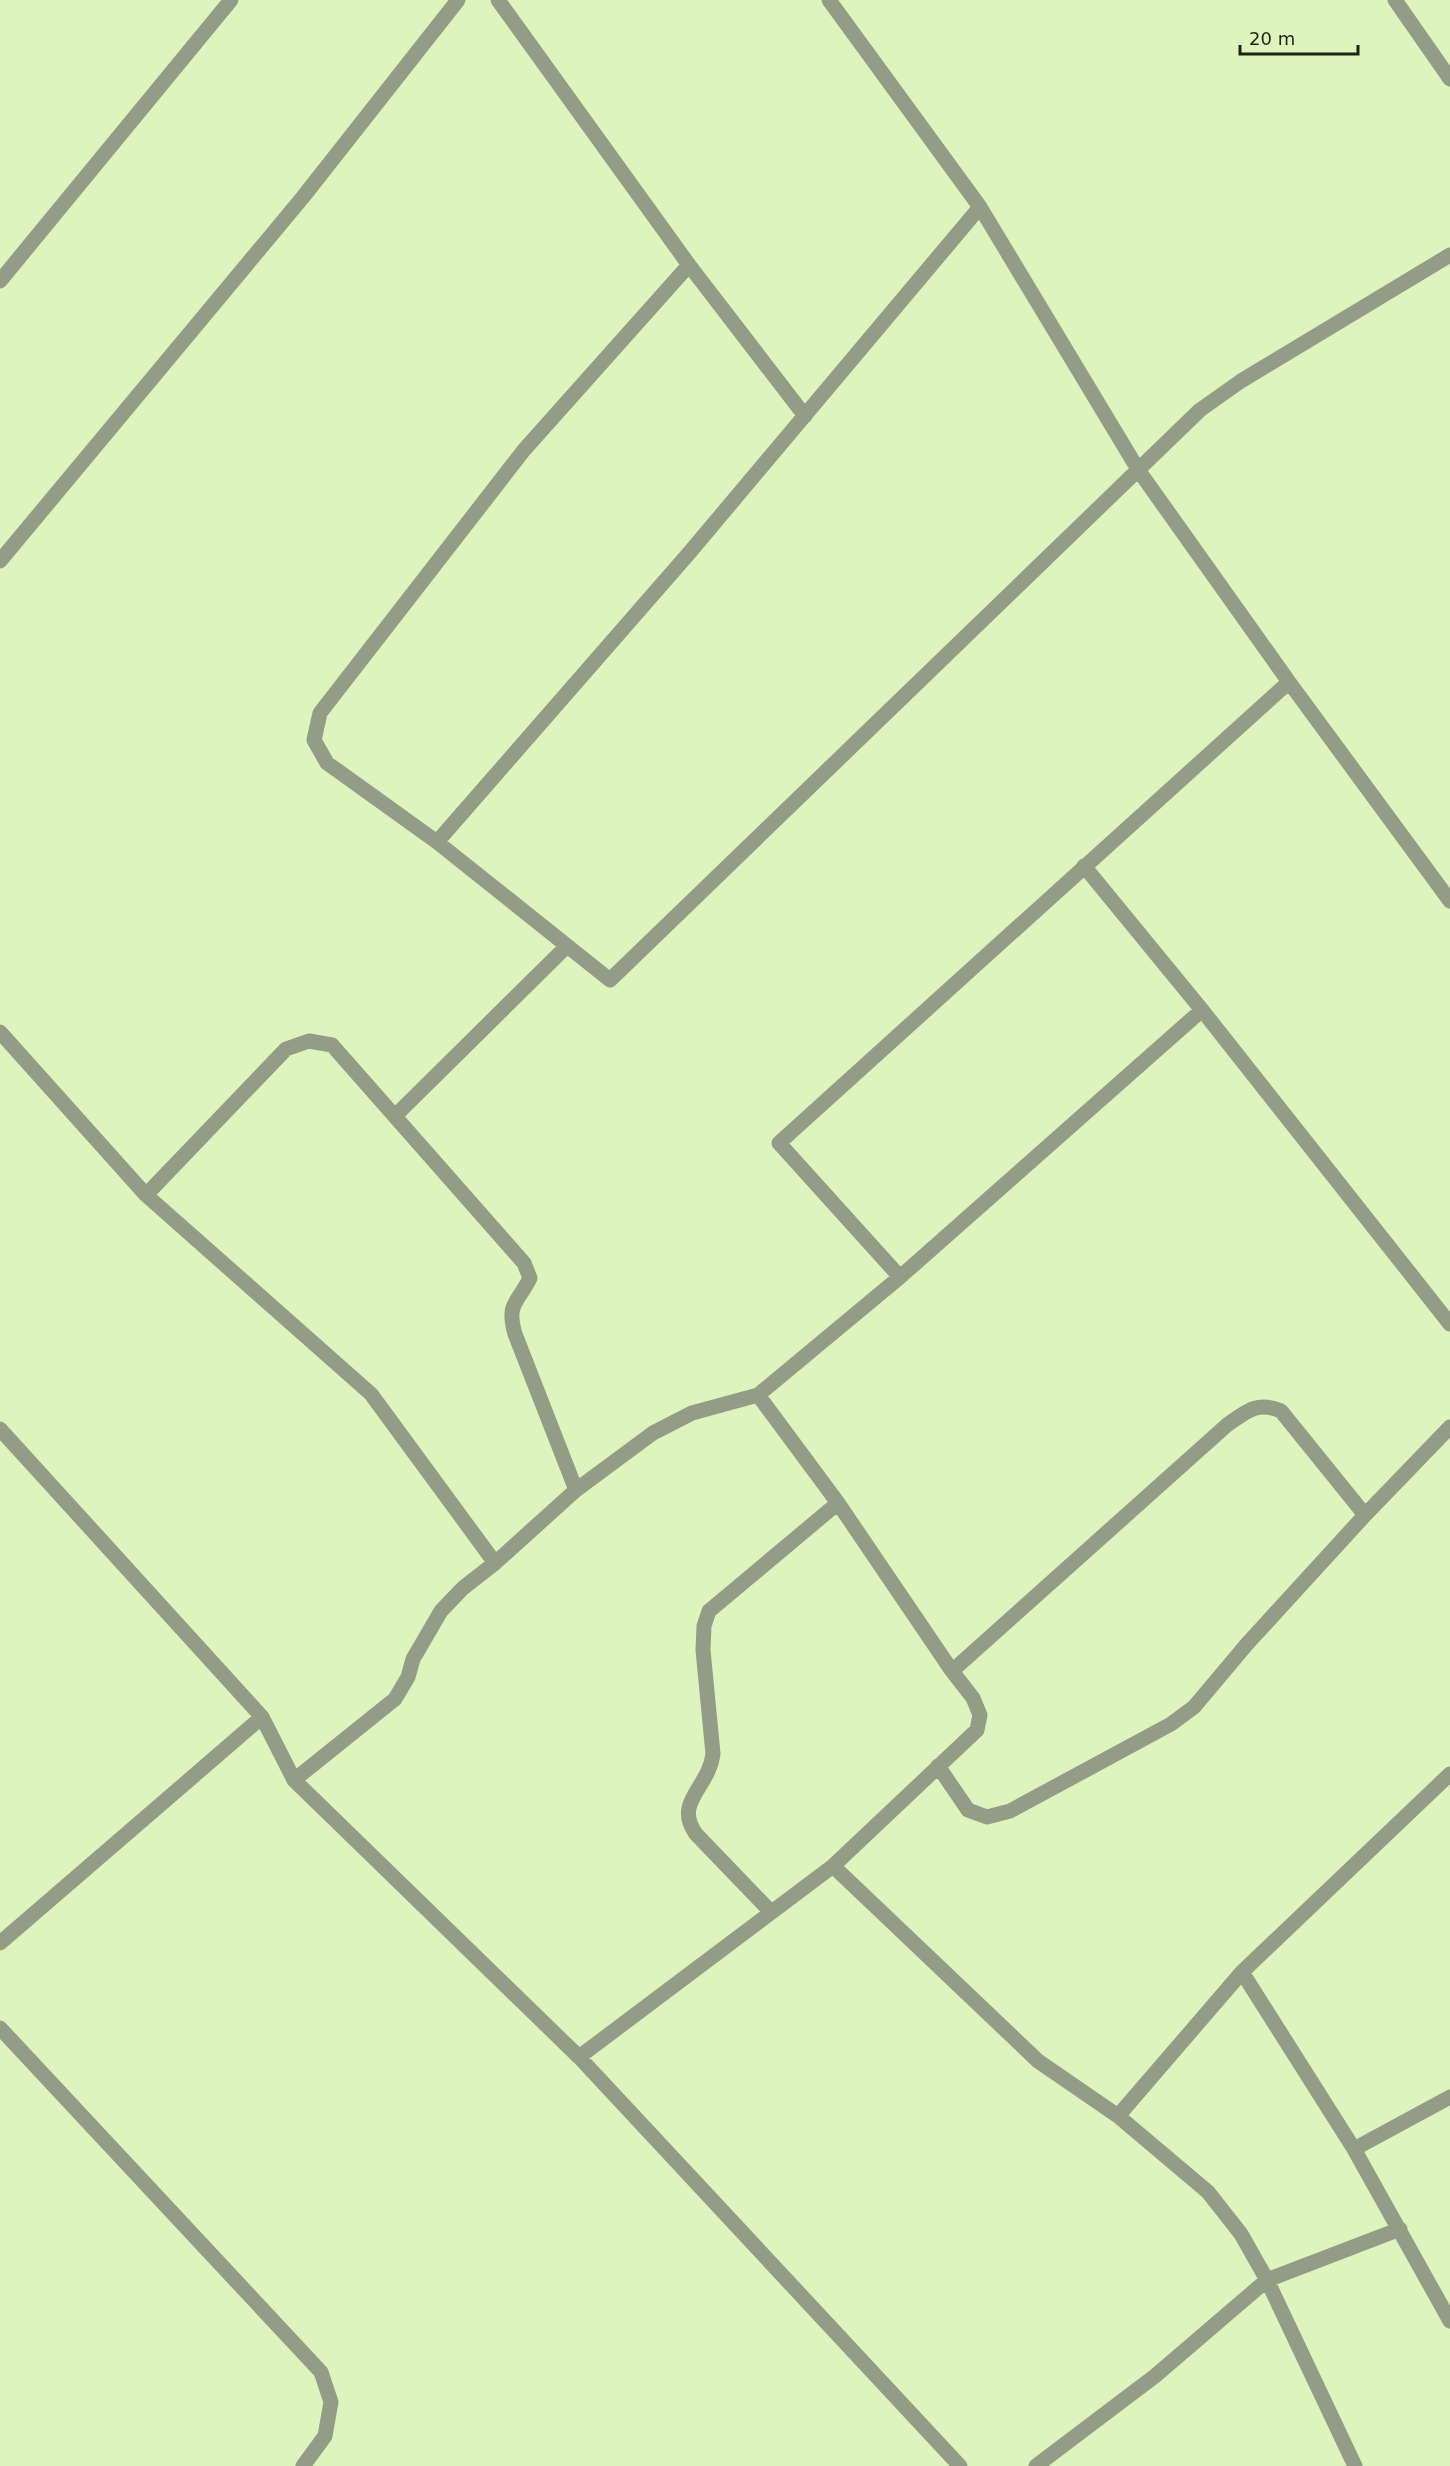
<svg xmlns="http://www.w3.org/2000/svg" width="1450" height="2466" font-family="'DejaVu Sans',sans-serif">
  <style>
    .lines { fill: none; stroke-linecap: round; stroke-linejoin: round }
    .minor { stroke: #929c86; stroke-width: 15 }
  </style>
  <rect width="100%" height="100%" fill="#def4bf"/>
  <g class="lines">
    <path class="minor" d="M498,0L689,265L524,450L320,713L314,740L327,763L437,842L610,980L1200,410L1241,381L1450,255
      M829,0L980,207L1139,471L1289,682L1450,901
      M1395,0L1450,79
      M689,265L805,416
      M0,281L231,0
      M0,561L303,197L458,0
      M437,842L690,552L980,207
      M1084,866L1202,1010L1450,1324
      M0,1032L146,1195L371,1394L495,1563
      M395,1116L566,947
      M146,1195L286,1049L309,1041L332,1045L524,1263L530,1278C518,1303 506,1303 515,1334L576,1490
      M900,1277L779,1143L1289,682
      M758,1395L838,1503L952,1671
      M0,1429L262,1717L294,1780L579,2057L960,2466
      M938,1766L968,1810L987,1817L1010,1811L1171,1724L1194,1707L1247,1644L1365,1515
      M294,1780L395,1699L408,1677L413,1659L441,1611L463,1588L495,1563L576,1490L653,1433L692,1413L758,1395L900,1277L1202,1010
      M833,1866L1038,2061L1118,2116
      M771,1912L696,1834C673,1802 709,1788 713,1754L703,1650L704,1626L709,1611L838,1503
      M0,1943L262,1717
      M1242,1972L1354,2149L1450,2321
      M0,2028L321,2372L331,2402L325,2436L303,2466
      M579,2057L833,1866L977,1730L980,1715L973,1698L952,1671L1227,1425C1247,1411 1257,1401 1281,1411L1365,1515L1450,1427
      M1354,2149L1450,2097
      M1036,2466L1155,2376L1267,2280L1400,2229
      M1355,2466L1267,2280L1241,2234L1208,2192L1118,2116L1242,1972L1450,1774"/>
  </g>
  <path d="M1240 45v9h118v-9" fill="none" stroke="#1d2511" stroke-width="3"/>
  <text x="1249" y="45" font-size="18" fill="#1d2511" stroke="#def4bf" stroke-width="4.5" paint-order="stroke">20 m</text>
</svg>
